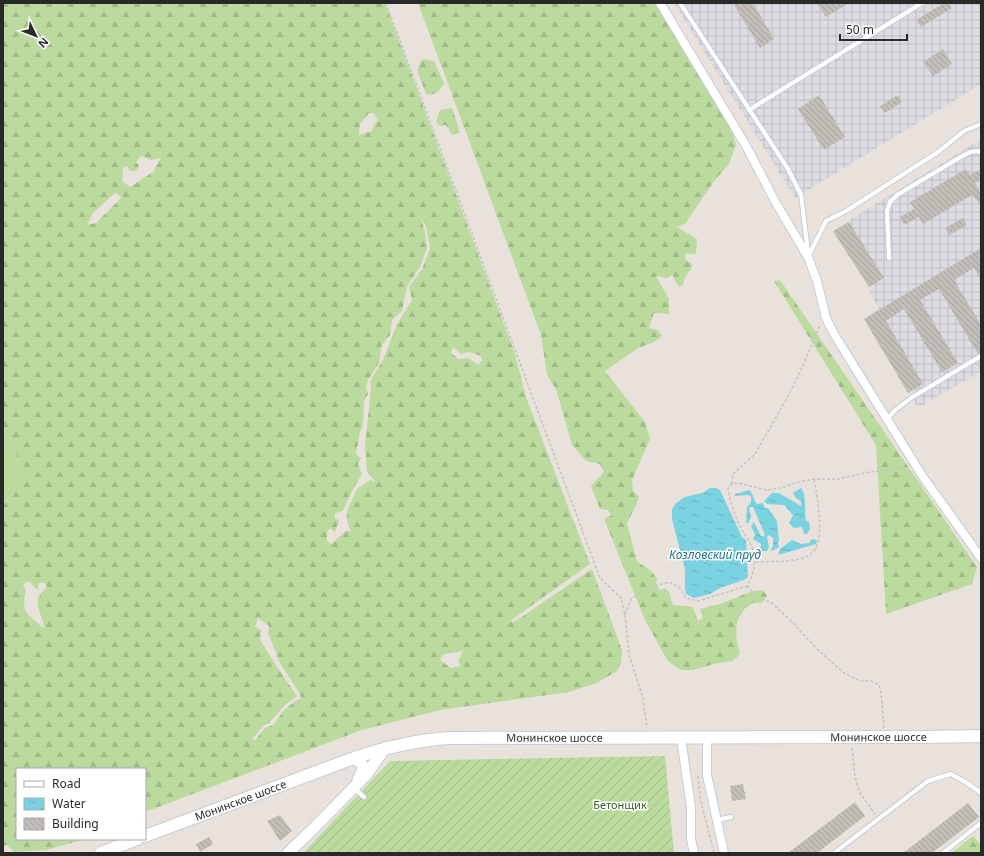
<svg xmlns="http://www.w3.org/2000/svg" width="984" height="856" font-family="'Noto Sans',sans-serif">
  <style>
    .industrial { fill: url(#industrial-grid) }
    .grass { fill: #bbda9e }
    .forest { fill: url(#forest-firs); fill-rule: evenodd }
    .garden { fill: url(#garden-furrows) }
    .water { fill: url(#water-ripples) }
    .building { fill: url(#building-back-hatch) }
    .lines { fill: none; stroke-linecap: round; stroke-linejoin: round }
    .service-casing { stroke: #c7ccd5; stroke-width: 6 }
    .minor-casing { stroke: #c7ccd5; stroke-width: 10 }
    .tertiary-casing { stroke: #c7ccd5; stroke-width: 13 }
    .secondary-casing { stroke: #c7ccd5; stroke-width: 14 }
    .path { stroke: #c3c3c3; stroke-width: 1.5; stroke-dasharray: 3 2; stroke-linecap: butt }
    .service { stroke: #fff; stroke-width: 4 }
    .minor { stroke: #fff; stroke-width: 8 }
    .tertiary { stroke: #fff; stroke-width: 11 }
    .secondary { stroke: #fff; stroke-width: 12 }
    .labels { text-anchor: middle; stroke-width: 3; stroke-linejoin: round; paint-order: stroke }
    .street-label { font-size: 11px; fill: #292929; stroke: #fff }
    .park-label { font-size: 11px; fill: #365d22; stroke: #fff }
    .water-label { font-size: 12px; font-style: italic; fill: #1c7289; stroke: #fff }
  </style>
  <defs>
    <pattern id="industrial-grid" width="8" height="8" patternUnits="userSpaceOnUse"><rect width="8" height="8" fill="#dddce2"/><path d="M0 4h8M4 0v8" fill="none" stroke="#bebdc2"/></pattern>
    <pattern id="forest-firs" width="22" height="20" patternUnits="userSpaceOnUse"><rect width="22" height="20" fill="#bbda9e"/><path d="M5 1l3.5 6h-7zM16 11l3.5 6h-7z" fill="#a1bb88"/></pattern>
    <pattern id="garden-furrows" width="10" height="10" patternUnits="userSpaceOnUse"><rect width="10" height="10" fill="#bbda9e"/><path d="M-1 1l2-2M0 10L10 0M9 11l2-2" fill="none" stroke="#a1bb88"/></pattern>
    <pattern id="water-ripples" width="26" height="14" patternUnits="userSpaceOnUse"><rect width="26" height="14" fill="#7ad2e0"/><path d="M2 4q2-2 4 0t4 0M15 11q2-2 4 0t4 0" fill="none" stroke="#6ab4c0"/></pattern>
    <pattern id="building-back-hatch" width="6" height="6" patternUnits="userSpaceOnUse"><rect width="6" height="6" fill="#c2bdb7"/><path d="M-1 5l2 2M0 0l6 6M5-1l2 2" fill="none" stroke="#a7a29d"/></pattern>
  </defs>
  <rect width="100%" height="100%" fill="#e9e2dc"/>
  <path class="industrial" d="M674,3H981V84L795,198Z
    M981,139V371L918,408L864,319L879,309L869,290V287L833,231L849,222L851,219Z"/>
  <path class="grass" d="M3,426L16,451L20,475L13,495L3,505Z"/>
  <path class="forest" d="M3,3H385L515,354L526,397L590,564L510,621L514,622L592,569L622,650L621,662L617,671L597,683L569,692L440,710L362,730L145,812V769H17V839H85L47,850L14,852L7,845L3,846V505L13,495L20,475L16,451L3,426ZM369,113H374L378,121L374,124L372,131L359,135L360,124ZM141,156L151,160L161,158L153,172L130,187L122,181L123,168L127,166L130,171H136L139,166L136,162ZM115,193L122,197L96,223L87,225L93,213ZM421,218L426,226L430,249L422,269L409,287L412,300L397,324L383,360L370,381L371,388L365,446L367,471L375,482L370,480C366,483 363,485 359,487C356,489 355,495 353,498C346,511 344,517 351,531H346L331,544L327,541V532L330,528L335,532L339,521L335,518V513L343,511L352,491L362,474L358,464L361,458L356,454L360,432L363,426L364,401L368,394L366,387L368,380L379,363L382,345L390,335L392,320L402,311L407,286L420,267L427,248L425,232ZM453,347L461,354L469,352L481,356L482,360L478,365L468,358L458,359L451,352ZM25,582H30L36,589H38L39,583H45L47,587C29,602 42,611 44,627L43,628C26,611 21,615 26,589L23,586ZM258,618L269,626L268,633L280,663L300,694L301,698L294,702L285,709L273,725L265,728L255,740L252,739L263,726L269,723L285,705L297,696L279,670L260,640L261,630L255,627ZM463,651L458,661L461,666L451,668L440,660L444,654Z
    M418,3H660L728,117L736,145L729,164L714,181L685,224L677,227L697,239L696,254L686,253L685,259L693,265C689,274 684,276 683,285L679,287L672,275L667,278L656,276L669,299V314L654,313L649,328L658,330L662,336L654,342L638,348L605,371L645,422L650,439L632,480L633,491L639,496L637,503L627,523L637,561L652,572L657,579L656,584L660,590L665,588L669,592L673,605L693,607L698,621L703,618L700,609L720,604L750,592L762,590L767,595L762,603H753C750,605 745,608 743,611C733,622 736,641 740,654L733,661L718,663L693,670H680L667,660L645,620L604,519L612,515L608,510L600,509L591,486L604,472L600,464L586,461L572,445L556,389L547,375L541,335Z
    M422,59L434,61L444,83C439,91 436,96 426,94L417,70Z
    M452,108L460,132L452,135L446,125L440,126L436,122L440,110Z
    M780,280L977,567L972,584L886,614L876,445L774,281Z
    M973,836L981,845V853H951Z"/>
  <path class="garden" d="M665,756L674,853H303L390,761Z"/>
  <path class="water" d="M710,488H716L720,490L742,537L746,540L748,577L744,580L720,588L710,594L694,598L686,594L685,589V569L672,519V509L676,503L685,497L702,493Z
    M801,488C807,495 804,511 806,521L809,522L810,529L807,534H804L802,527L794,528L789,523L793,515L784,505L767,504L764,501L772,493H779L801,506V501L796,498L793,493Z
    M749,490C754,494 753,500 757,504L763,503L765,508H768L777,521L779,541L778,543L779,547L772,551L771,549L773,546V538L769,535L767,537L769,547L767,551H760L761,544L753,539L755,535L751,526L754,522L761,536L763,537L765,535L753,507H750L749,509L751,517L748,524L746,522L747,507L751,502V496L747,495L735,496V494Z
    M814,539L817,541L816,544L778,555L780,549L792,540L801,544L809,543L811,540Z"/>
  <path class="building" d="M733,3H753L774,39L760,48Z
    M817,3H849L826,17Z
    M944,3H949L952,8L921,27L916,20Z
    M943,49L952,64L933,76L923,62Z
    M819,95L845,137L824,150L798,109Z
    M898,95L902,102L885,113L880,106Z
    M966,169L970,175L981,169V180L975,183L981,193V205L972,195L923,224L919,217L904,225L900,217L914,209L910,202Z
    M963,218L967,225L949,235L945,228Z
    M849,222L884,278L869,287L833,231Z
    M981,248V280L974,268L954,280L981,325V353L978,354L939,289L920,300L958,363L942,372L904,309L886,321L923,384L908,393L864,319Z
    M743,784L746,799L732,801L730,786Z
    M855,802L865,816L817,853H788Z
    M968,803L979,817L932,853H903Z
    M280,815L292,831L280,841L267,821Z
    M209,837L213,844L200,852L196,844Z"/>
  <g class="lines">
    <defs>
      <path id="service" d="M680,3L788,169L801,195L808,252
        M749,110L922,3
        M809,255L826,221L846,211L938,152L964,131L981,124
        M889,258L887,211L890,202L897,195L959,158L970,152L978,151L981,152
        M888,419L894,411L911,398L981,356
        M354,788L364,797
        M717,820L731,817
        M834,853L928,781L951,774L967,783L981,793
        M943,853L981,823"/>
      <path id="minor" d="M660,3L745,144L776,203L808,257L817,281L826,318L834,334L923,477L981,558
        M707,737V775L724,853
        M681,738L691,807V839L694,853"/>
      <path id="tertiary" d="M354,758L362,764L363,770L358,780
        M288,853L314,828L366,775L385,748"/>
      <g id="secondary">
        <path id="s1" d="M145,836L354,758C387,747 416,740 450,738L924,737L981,736"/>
        <path d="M101,853L137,839"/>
      </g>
    </defs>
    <use href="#service" class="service-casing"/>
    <use href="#minor" class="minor-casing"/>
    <use href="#tertiary" class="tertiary-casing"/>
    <use href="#secondary" class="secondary-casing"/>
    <path class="path" d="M386,3L600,578L621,598L625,615L629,655L643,698L647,728
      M732,484L733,474L755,454L786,400L802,368L820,325
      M756,562C771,561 794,563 808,556C828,546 817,498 814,479
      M747,586L757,597L772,603L793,623L817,649L844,673L860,681H871L879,685L881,693L884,728
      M625,615L631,599L645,589L669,582L679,587L686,598L698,601L747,586C754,574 758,558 751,545C748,538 743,533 740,526C734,514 730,501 728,488L732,484L738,483L766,490L781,488L795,483L814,479H838L864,473L907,467
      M852,748L855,777L860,793L875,814
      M698,776L700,798L714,853"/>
    <use href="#service" class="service"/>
    <use href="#minor" class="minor"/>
    <use href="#tertiary" class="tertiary"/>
    <use href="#secondary" class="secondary"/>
  </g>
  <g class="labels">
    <g class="street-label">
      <text dy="4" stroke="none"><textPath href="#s1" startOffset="750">Монинское шоссе</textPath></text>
      <text dy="4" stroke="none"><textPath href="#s1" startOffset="426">Монинское шоссе</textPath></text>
      <text dy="4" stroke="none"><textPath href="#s1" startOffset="102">Монинское шоссе</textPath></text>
    </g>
    <g class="park-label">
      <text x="620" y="809">Бетонщик</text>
    </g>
    <g class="water-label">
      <text x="715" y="559">Козловский пруд</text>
    </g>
  </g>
  <rect width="984" height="856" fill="none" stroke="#292929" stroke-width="8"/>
  <rect x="16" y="768" width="130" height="72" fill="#ffffff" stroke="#a9a9a9"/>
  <rect x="24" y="781" width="20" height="6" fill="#ffffff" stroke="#a9a9a9"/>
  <text x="52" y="788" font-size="12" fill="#292929">Road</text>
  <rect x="24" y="798" width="20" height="12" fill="url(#water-ripples)" stroke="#a9a9a9"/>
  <text x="52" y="808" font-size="12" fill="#292929">Water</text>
  <rect x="24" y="818" width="20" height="12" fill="url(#building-back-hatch)" stroke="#a9a9a9"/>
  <text x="52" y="828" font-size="12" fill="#292929">Building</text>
  <g transform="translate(36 36) rotate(133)" stroke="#ffffff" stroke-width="3" paint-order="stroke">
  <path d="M0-3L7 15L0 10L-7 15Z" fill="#292929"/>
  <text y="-6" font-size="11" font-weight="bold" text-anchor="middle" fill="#292929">N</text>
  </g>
  <path d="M840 34v6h67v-6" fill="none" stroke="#292929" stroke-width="2"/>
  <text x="846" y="34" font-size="12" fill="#292929" stroke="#ffffff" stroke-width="3" paint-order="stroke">50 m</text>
</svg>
